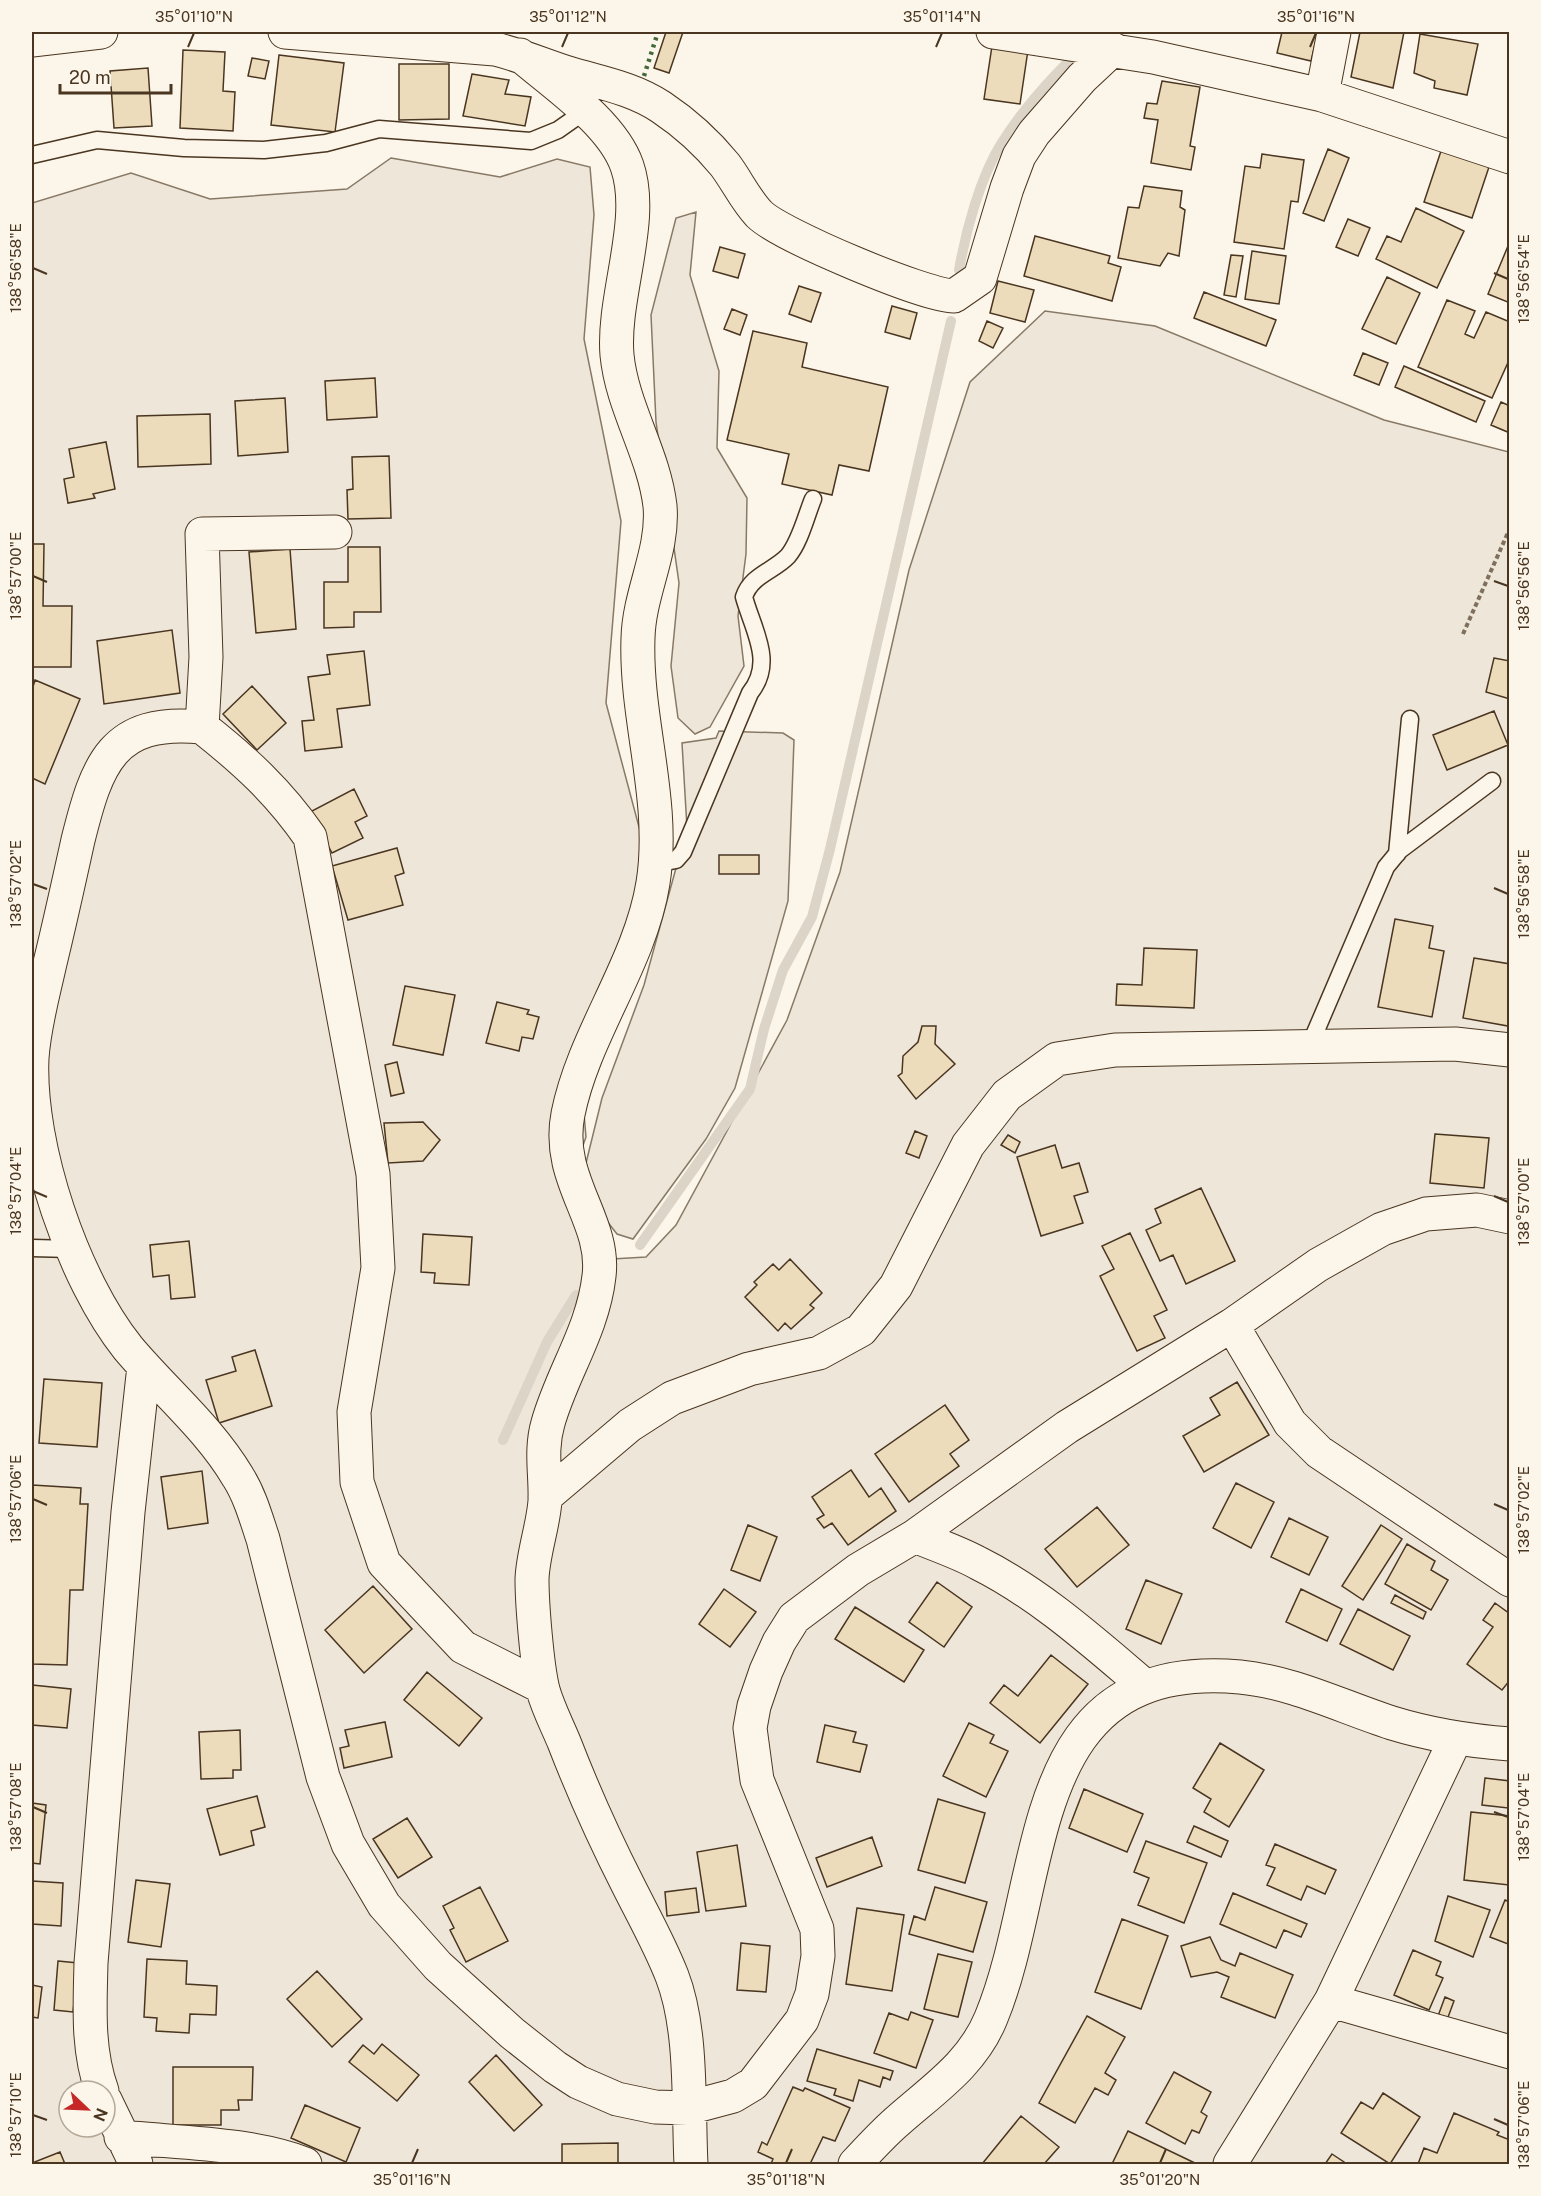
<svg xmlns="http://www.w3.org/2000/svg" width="1541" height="2196" font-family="'Public Sans',sans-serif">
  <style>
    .green { fill: #ede6d9; stroke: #887966; stroke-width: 1.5; fill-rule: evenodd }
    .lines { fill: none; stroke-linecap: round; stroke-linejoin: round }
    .stream { stroke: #dcd4c6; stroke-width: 10 }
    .building { fill: #ecdcbc; stroke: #4a3520; stroke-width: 1.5 }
    .service-casing { stroke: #4a3520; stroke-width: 19 }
    .minor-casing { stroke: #4a3520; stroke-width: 35 }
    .tertiary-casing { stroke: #4a3520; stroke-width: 35 }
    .path { stroke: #7f6f5c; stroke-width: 4; stroke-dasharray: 4.5 3; stroke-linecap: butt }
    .service { stroke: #fbf6e9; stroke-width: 16 }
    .minor { stroke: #fbf6e9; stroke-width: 33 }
    .tertiary { stroke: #fbf6e9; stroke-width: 33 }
    .hedge { stroke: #436837; stroke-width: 4.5; stroke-dasharray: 3 4.5; stroke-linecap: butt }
    .ticks { fill: none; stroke: #4a3520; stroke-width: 2 }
    .neatline { fill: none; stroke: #4a3520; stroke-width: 2 }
    .ticks-label { font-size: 15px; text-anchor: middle; fill: #4a3520 }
  </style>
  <rect width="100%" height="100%" fill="#fbf6e9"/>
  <path class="green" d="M391,158L500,177L557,159L590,167L594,215L584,339L621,521L606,703L643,842L635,915L579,1056L586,1137L565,1196L612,1259L646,1257L676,1225L787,1020L840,872L909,570L970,382L1045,311L1155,326L1384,420L1509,452V2164H32V203L131,173L210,199L347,189ZM69,2091H105V2127H69Z
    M696,212L690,275L719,371L717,448L747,498L746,554L738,616L744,666L710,727L695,734L678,718L671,666L679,583L656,422L651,315L676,218Z
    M719,731L783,733L794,740L788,901L735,1088L706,1139L633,1239L617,1234L596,1207L586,1163L602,1098L644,985L687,828L682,743L716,738Z"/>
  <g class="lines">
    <path class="stream" d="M959,270C966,230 980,178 1001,144C1021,112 1048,81 1075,55
      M640,1245L750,1089L764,1029L783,970L812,917L830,849L951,321
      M503,1440L547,1342L576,1295"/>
  </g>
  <path class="building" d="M666,32H683L669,73L654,68Z
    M1282,32H1318L1311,61L1277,53Z
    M1360,32H1404L1393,88L1351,77Z
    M1420,34L1478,44L1467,95L1434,88L1435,81L1414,73Z
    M992,46L1028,50L1020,104L984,99Z
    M183,50L225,52L223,91L235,92L233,131L180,128Z
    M279,55L344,63L335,132L271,125Z
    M252,58L269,61L265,79L248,76Z
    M399,64H449V119L399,120Z
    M148,68L152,126L114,128L110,71Z
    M472,74L509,80L505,94L531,97L525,126L463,116Z
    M1162,81L1200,87L1190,146L1195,147L1191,170L1151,163L1158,120L1144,118L1147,103L1157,104Z
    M1442,148L1490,164L1472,218L1424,202Z
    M1328,149L1349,158L1324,221L1303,213Z
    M1262,154L1304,160L1298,202L1291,201L1284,249L1234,242L1245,166L1260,168Z
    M1144,186L1182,191L1180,207L1185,210L1179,256L1168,253L1160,266L1118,258L1128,207L1139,208Z
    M1416,208L1464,231L1437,288L1376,259L1387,236L1401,242Z
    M1348,219L1370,228L1358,256L1336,247Z
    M1035,236L1110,256L1108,263L1121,267L1112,301L1024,276Z
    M1508,246H1510V303L1488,294Z
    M720,247L745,254L738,278L713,271Z
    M1252,251L1286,256L1279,304L1245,299Z
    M1231,255L1243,256L1236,297L1224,295Z
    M1387,277L1420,293L1396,344L1362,329Z
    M998,281L1034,290L1025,322L990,313Z
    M799,286L821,293L811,322L789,314Z
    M1204,292L1276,320L1266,346L1194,318Z
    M1447,300L1475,311L1465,334L1474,338L1486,312L1510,322V358L1492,398L1418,367Z
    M892,306L917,313L910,339L885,332Z
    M732,309L747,315L740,335L724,329Z
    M987,321L1003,328L993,348L979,341Z
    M753,331L807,343L802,367L888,387L869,471L839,465L832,495L782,484L789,454L727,440Z
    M1363,353L1388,363L1379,385L1354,375Z
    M1404,366L1485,401L1476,422L1395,387Z
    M375,378L377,417L327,420L325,381Z
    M285,398L288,452L238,456L235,401Z
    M1501,402L1510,406V433L1491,425Z
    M210,414L211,464L138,467L137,416Z
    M106,442L115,489L93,494L95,498L68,503L64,479L74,477L69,449Z
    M389,456L391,518L348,519L347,490L353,489L352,457Z
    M32,544H44L43,606H72L71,667H32Z
    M348,547H380L381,612H354V627L324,628V582H348Z
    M290,549L296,629L256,633L249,552Z
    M172,630L180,693L104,704L97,641Z
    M364,651L370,705L337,709L342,747L305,751L302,721L314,720L308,677L330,674L327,655Z
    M1494,658L1510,661V699L1486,692Z
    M35,680L80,699L45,784L32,778V690Z
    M252,686L286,723L257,750L223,714Z
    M1494,711L1508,745L1447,770L1433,735Z
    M354,789L367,816L355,822L363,838L332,853L310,812Z
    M397,848L404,873L395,876L403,905L348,920L332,866Z
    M719,855H759V874H719Z
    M1395,919L1433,926L1429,948L1444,951L1432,1017L1378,1007Z
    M1144,948L1197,950L1194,1008L1116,1005L1117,984L1142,985Z
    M1474,958L1510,964L1508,1026L1463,1018Z
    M405,986L455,995L443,1055L393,1045Z
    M497,1002L529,1010L527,1014L539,1017L533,1039L522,1037L519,1051L486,1043Z
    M922,1026H936L935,1044L955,1064L916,1099L898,1076L902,1073L903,1056L918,1042Z
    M397,1062L404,1093L391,1096L385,1065Z
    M423,1122L440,1140L423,1161L388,1163L384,1123Z
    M915,1131L927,1136L919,1158L906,1153Z
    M1435,1134L1489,1138L1484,1188L1430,1183Z
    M1008,1135L1020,1142L1015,1153L1001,1145Z
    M1055,1145L1062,1168L1079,1163L1088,1192L1074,1196L1083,1223L1041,1236L1017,1157Z
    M1201,1188L1235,1261L1186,1284L1173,1255L1160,1261L1146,1230L1161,1223L1155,1209Z
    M1130,1233L1167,1310L1154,1316L1165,1338L1137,1351L1100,1276L1114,1269L1102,1246Z
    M423,1234L472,1237L469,1285L434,1283L435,1273L421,1272Z
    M189,1241L195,1297L171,1299L169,1275L153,1277L150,1245Z
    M790,1259L822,1293L810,1305L814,1308L791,1329L785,1323L778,1331L745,1297L757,1285L754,1282L773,1264L779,1270Z
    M255,1350L272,1406L219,1423L206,1380L236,1371L232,1357Z
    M44,1379L102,1383L97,1447L39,1443Z
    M1237,1382L1269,1435L1204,1472L1183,1436L1220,1415L1210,1398Z
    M945,1405L969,1440L950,1454L959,1466L909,1502L875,1454Z
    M851,1470L869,1497L881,1488L896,1511L848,1545L832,1523L824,1528L817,1519L824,1515L812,1497Z
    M202,1471L208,1523L168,1529L161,1477Z
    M1236,1483L1274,1502L1251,1548L1213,1528Z
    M32,1485L81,1488L80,1504H88L83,1590H70L67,1665L32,1664Z
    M1097,1507L1129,1545L1077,1587L1045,1549Z
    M1289,1518L1328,1537L1309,1575L1271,1557Z
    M748,1525L777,1537L760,1581L731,1570Z
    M1381,1525L1402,1539L1363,1600L1342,1586Z
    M1407,1544L1435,1561L1431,1570L1448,1580L1431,1610L1385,1584Z
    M1146,1580L1182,1594L1161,1644L1126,1629Z
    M937,1582L972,1607L944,1647L909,1622Z
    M373,1586L412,1629L364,1673L325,1630Z
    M724,1589L756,1612L730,1647L699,1624Z
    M1301,1589L1342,1609L1327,1641L1286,1622Z
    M1395,1595L1426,1612L1423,1619L1391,1603Z
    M1495,1603L1510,1614V1680L1502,1690L1467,1664L1493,1627L1483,1620Z
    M855,1607L924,1650L904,1682L835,1639Z
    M1358,1609L1410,1636L1393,1670L1340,1644Z
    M1051,1655L1088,1684L1040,1743L990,1703L1004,1685L1018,1696Z
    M427,1672L482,1718L459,1746L404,1700Z
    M32,1685L71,1689L67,1728L32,1725Z
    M385,1722L392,1757L344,1768L340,1748L349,1746L345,1730Z
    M969,1723L994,1735L990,1743L1008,1751L986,1797L943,1776Z
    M825,1725L856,1732L853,1742L867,1745L860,1772L817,1762Z
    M240,1730L241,1770H233V1778L201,1779L199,1732Z
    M1220,1743L1264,1770L1229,1827L1204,1812L1211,1799L1193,1788Z
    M1485,1778L1510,1781L1508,1808L1482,1805Z
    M1084,1789L1143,1814L1127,1852L1069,1828Z
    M257,1796L265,1827L251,1831L254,1845L220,1855L207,1809Z
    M938,1799L985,1813L965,1883L918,1870Z
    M32,1803L46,1805L40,1864L32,1863Z
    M1471,1812L1510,1816L1509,1885L1464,1880Z
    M407,1818L432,1857L398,1878L373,1839Z
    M1194,1826L1228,1841L1221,1857L1187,1842Z
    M872,1837L882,1866L827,1887L816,1858Z
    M1146,1841L1207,1863L1184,1923L1138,1905L1149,1878L1134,1872Z
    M1275,1844L1336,1870L1325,1894L1307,1886L1301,1900L1267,1885L1275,1868L1266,1865Z
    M737,1845L746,1906L706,1911L697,1852Z
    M136,1880L170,1884L161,1947L128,1942Z
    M32,1881L63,1883L61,1926L32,1924Z
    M480,1887L508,1941L466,1962L450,1930L454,1928L443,1906Z
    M935,1887L987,1902L973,1952L909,1934L914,1916L925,1920Z
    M696,1888L699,1912L667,1916L665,1892Z
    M1233,1893L1307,1924L1301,1937L1284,1930L1276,1948L1220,1924Z
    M1448,1896L1490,1910L1473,1957L1435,1941Z
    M1505,1900L1510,1902L1508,1944L1490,1937Z
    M857,1908L904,1915L892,1991L846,1984Z
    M1122,1919L1168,1936L1141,2009L1095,1992Z
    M1210,1937L1221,1960L1235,1966L1240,1953L1293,1975L1275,2018L1221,1997L1229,1977L1217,1972L1191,1977L1181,1946Z
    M741,1943L770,1946L766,1992L737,1990Z
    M1413,1950L1441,1962L1436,1975L1443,1978L1429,2010L1394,1995Z
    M938,1954L972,1962L958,2017L924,2009Z
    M147,1959L187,1961L186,1984L217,1986L216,2015L190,2014L189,2033L156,2031L157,2018L144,2017Z
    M58,1961L78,1963L73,2012L54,2010Z
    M317,1971L362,2019L332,2047L287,1999Z
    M32,1985L42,1987L38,2018L32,2017Z
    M1445,1997L1454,2001L1447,2020L1438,2016Z
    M911,2012L933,2020L916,2068L874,2053L889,2013L908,2020Z
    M1087,2016L1125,2037L1105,2073L1116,2080L1108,2095L1095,2088L1075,2123L1039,2103Z
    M382,2044L419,2075L397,2101L349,2062L363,2045L374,2054Z
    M817,2049L893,2071L890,2080L883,2077L880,2087L859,2080L853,2101L834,2095L836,2089L807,2081Z
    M496,2055L542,2105L514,2131L469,2082Z
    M173,2067H253L252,2100H238L239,2110H221V2125H173Z
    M1174,2072L1211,2092L1201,2112L1207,2116L1199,2133L1192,2130L1185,2144L1146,2123Z
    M793,2087L803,2091L805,2088L850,2108L835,2141L823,2137L810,2164H771L773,2159L758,2152L762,2142L767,2145Z
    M1383,2093L1420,2117L1390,2164L1341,2133L1361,2102L1373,2109Z
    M305,2105L360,2128L346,2162L291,2138Z
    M1454,2113L1499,2132L1497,2135L1510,2140V2164H1418L1424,2148L1437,2153Z
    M1021,2116L1059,2147L1044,2164H982Z
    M1128,2131L1197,2164H1112Z
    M618,2143V2164H562V2144Z
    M60,2152L65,2164H32V2163Z
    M1332,2154L1347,2164H1325Z"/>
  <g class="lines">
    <defs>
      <path id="service" d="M32,155L97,140L184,148L264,150L326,143L379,129L531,141L558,130L585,111
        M1397,854L1410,719
        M655,864L676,860L683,852L750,693C775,662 753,630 744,597C751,575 774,571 788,556C800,542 806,516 813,499
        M1312,1046L1315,1033L1386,867L1400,850L1492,781
        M32,1248L72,1249"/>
      <path id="minor" d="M285,32L495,49C520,55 543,65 568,73C601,83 632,88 661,107C685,123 707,143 725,165C737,181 745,199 759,214C780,235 923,295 954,296L980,278L1007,188L1019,156L1034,133L1082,78L1113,49
        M993,32L1153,57L1322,95L1510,157
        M32,40L101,32
        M520,55C555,85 612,123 627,166C646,220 612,297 617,355C622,407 654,454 660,506C664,551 639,593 638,638C635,720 666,800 653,883C640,964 584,1034 568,1114C555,1180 606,1220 599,1276C593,1330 562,1373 548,1423C540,1450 546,1475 545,1501C543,1527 533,1553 532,1579C532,1604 537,1666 543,1690C548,1708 557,1725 564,1742C583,1791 604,1838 628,1885C643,1915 660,1945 672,1976C693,2030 688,2106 691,2164
        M1322,95L1334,32
        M335,532L202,534L206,657L202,727C245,761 279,792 310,837L373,1174L378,1268L354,1412L357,1482L384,1563L463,1647L542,1687
        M202,727C112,718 97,764 78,840C69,881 60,922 50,963C43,995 34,1026 32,1058C28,1147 73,1279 128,1348C164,1391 209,1428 238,1477C250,1496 256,1518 263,1539L323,1777L348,1844L384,1905L438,1966L512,2033L555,2067L578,2082L617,2099L655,2107L688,2108L733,2096L753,2084L802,2020L812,1994L818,1956L817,1929L757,1780L750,1728L754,1706L766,1671L779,1642L794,1618L858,1570L915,1536L1067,1427L1232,1325L1318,1265L1382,1229L1426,1214L1477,1210L1510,1217
        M1232,1325L1290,1423L1319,1452L1510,1580
        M545,1497L630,1425L672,1398L749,1369L819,1353L861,1330L896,1286L968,1145L1007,1095L1057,1059L1115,1050L1455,1044L1510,1050
        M915,1536C936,1545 958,1552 978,1563C1040,1594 1093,1642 1145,1686
        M1331,2001L1510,2052
        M102,2091C87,2050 90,2006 91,1963L128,1512L144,1366
        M105,2100L136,2164
        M121,2137C179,2143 252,2143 305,2164
        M1230,2164L1331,2001L1455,1740"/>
      <path id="tertiary" d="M855,2164C867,2151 879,2138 892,2126C929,2092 971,2067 991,2018C1049,1879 1019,1657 1240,1677C1293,1682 1342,1707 1392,1723C1431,1735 1469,1741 1510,1744"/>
    </defs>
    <use href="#service" class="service-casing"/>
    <use href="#minor" class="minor-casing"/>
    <use href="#tertiary" class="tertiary-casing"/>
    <path class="path" d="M1463,634L1510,528"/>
    <use href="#service" class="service"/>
    <use href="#minor" class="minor"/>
    <use href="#tertiary" class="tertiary"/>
    <path class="hedge" d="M644,76L658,32"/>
  </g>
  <path class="ticks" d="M188,47L194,33M562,47L568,33M936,47L942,33M1310,47L1316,33M33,268L47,274M1494,273L1508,279M33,576L47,582M1494,581L1508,586M33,884L47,889M1494,888L1508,894M33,1191L47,1197M1494,1196L1508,1202M33,1499L47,1505M1494,1504L1508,1510M33,1807L47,1813M1494,1812L1508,1817M33,2115L47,2120M1494,2119L1508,2125M412,2163L418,2149M786,2163L792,2149M1160,2163L1166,2149"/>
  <rect width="1541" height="2196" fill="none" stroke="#fbf6e9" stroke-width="66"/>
  <g transform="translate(87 2109) rotate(113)"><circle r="28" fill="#fbf6e9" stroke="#b4a999" stroke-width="1.5"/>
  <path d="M0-4.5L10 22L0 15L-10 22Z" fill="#c62828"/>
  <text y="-9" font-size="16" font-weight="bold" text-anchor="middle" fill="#4a3520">N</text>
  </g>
  <path d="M60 84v9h111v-9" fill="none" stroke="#4a3520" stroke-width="3"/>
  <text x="69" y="84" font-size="18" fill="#4a3520" stroke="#fbf6e9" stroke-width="4.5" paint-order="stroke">20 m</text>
  <rect x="33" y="33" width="1475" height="2130" class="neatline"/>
  <g class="ticks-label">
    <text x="194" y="22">35°01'10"N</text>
    <text x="568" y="22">35°01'12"N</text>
    <text x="942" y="22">35°01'14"N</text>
    <text x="1316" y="22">35°01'16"N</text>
    <text transform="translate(16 268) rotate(-90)" y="5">138°56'58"E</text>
    <text transform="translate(1524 279) rotate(-90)" y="5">138°56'54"E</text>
    <text transform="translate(16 576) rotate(-90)" y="5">138°57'00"E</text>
    <text transform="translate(1524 586) rotate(-90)" y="5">138°56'56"E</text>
    <text transform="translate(16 884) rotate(-90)" y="5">138°57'02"E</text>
    <text transform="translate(1524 894) rotate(-90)" y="5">138°56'58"E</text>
    <text transform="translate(16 1191) rotate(-90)" y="5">138°57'04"E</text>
    <text transform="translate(1524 1202) rotate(-90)" y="5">138°57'00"E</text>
    <text transform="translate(16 1499) rotate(-90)" y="5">138°57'06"E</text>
    <text transform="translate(1524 1510) rotate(-90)" y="5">138°57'02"E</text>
    <text transform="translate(16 1807) rotate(-90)" y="5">138°57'08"E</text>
    <text transform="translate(1524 1817) rotate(-90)" y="5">138°57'04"E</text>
    <text transform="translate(16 2115) rotate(-90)" y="5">138°57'10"E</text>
    <text transform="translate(1524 2125) rotate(-90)" y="5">138°57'06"E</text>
    <text x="412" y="2185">35°01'16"N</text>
    <text x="786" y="2185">35°01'18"N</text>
    <text x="1160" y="2185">35°01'20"N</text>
  </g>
</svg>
